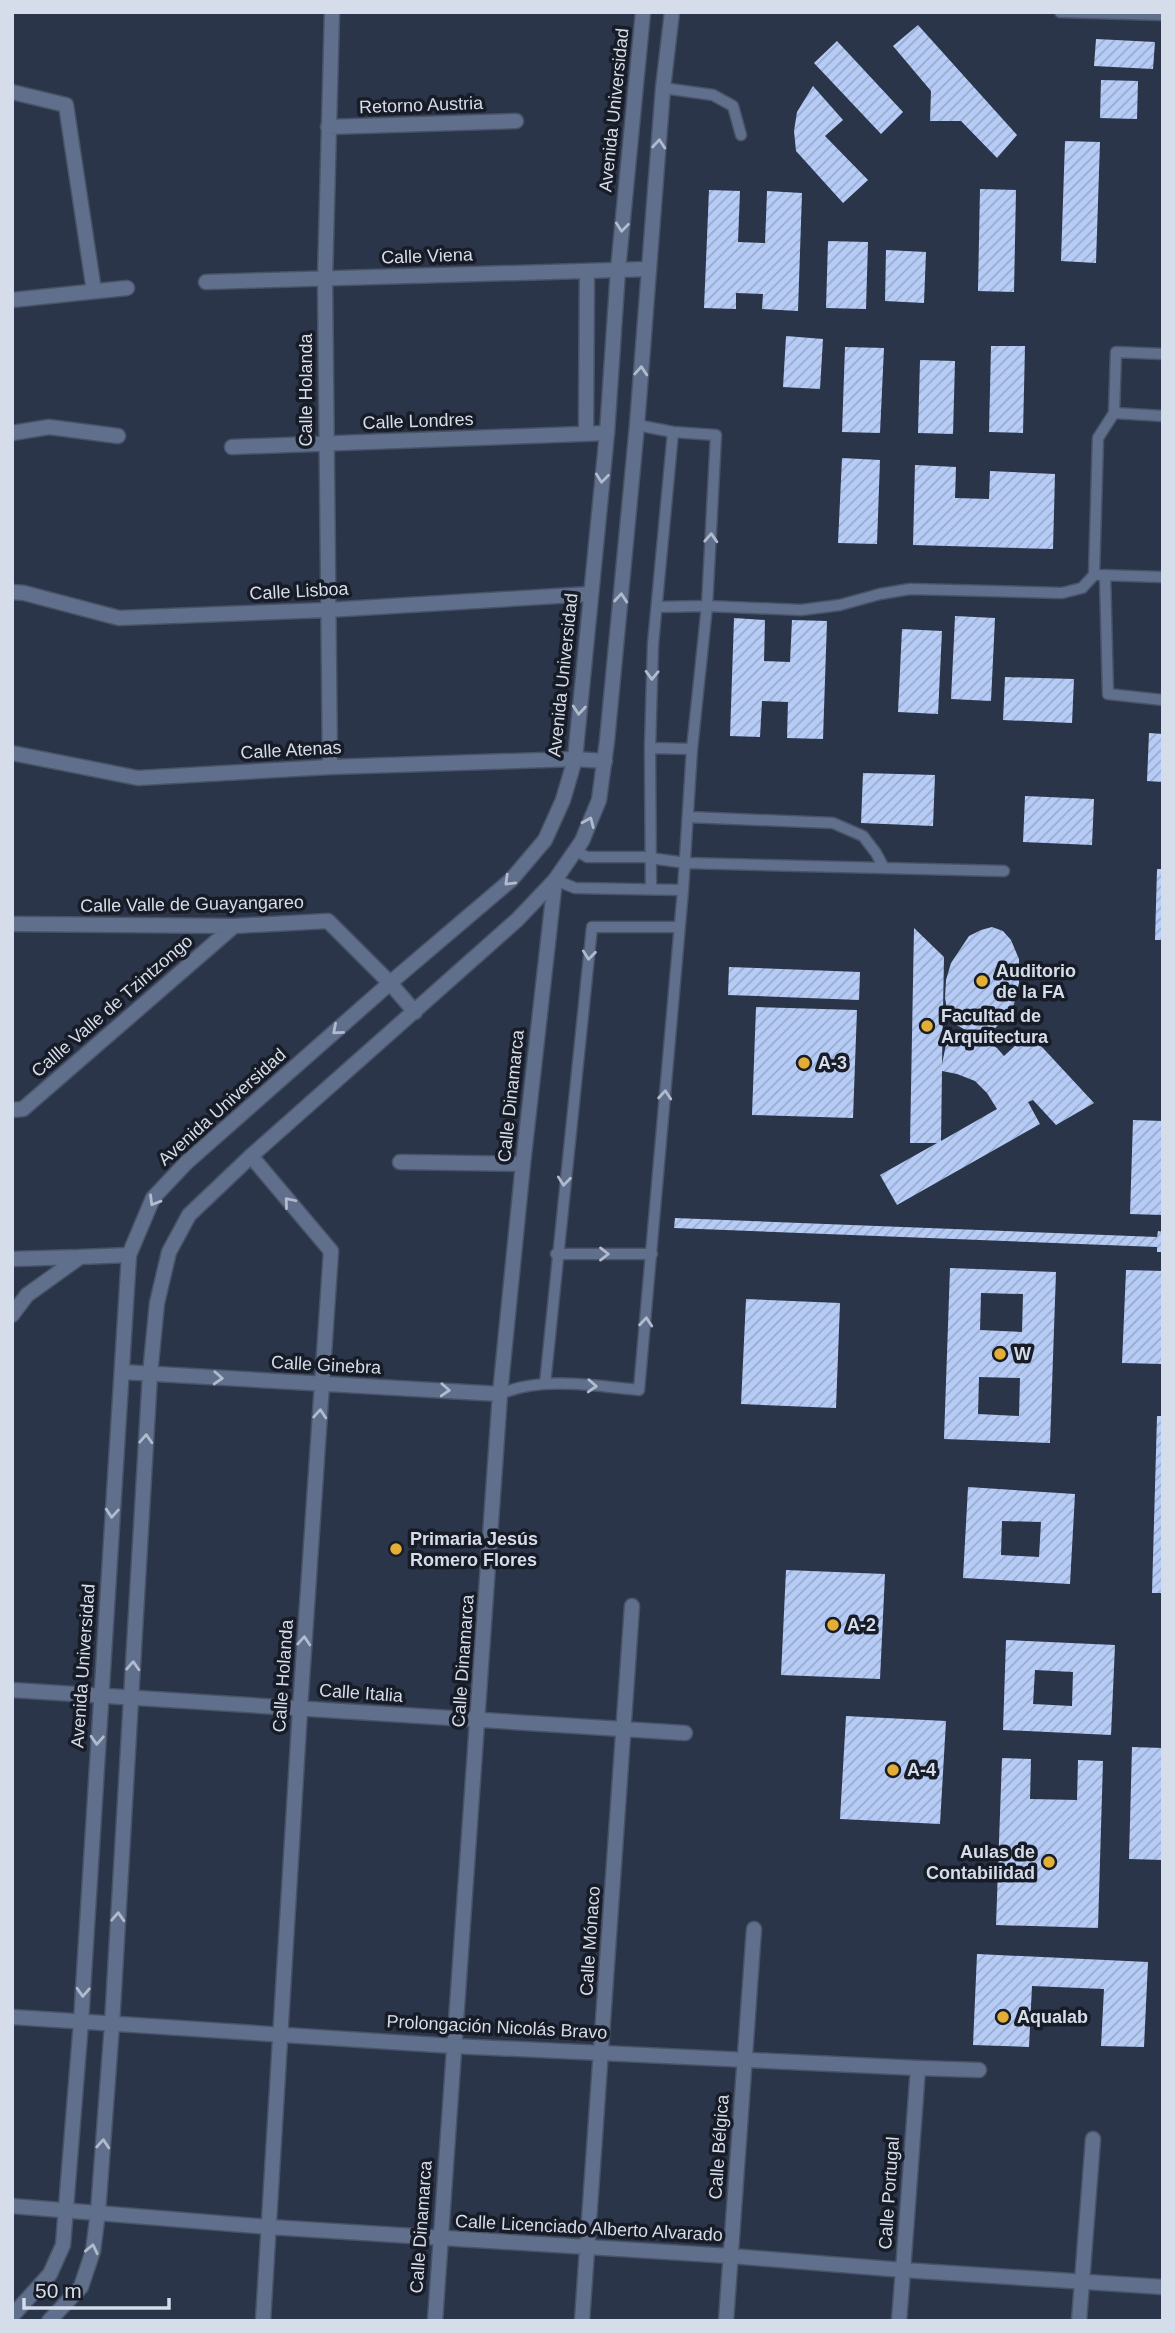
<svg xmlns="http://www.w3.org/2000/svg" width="1175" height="2333" font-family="Helvetica,sans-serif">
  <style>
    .building { fill: url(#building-hatch); fill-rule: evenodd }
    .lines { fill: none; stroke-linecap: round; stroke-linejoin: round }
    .service-casing { stroke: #495367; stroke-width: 13 }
    .minor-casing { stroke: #495367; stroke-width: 17 }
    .tertiary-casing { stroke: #495367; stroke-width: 17 }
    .service { stroke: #606f8c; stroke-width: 10 }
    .minor { stroke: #606f8c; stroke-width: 14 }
    .tertiary { stroke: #606f8c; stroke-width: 14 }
    .oneway { stroke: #b2bbce }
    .poi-dot { fill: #e3ae35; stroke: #171c26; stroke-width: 2.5 }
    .labels { text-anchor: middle; stroke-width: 7; stroke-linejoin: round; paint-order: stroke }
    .street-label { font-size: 18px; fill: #d5dcea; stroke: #171c26 }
    .poi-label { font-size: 18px; font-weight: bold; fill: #d5dcea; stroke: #171c26; text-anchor: start }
  </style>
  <defs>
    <pattern id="building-hatch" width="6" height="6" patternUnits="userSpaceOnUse" patternTransform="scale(1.75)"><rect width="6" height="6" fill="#b6ccf7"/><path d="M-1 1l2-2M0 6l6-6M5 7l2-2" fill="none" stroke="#98aacb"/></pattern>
  </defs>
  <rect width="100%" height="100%" fill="#2a354a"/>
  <path class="building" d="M918,25L1017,135L997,158L961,121H930L931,91L893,46Z
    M1096,39L1155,42L1153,69L1094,66Z
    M837,41L903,112L881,134L814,63Z
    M1101,80L1138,81L1137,119L1100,118Z
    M813,86L843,120L825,136L868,180L843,203L796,151L794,131L797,112Z
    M1065,141L1100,142L1096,263L1061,261Z
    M980,189L1016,190L1014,292L978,291Z
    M709,190L740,191L738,242L765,243L767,191L802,193L798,311L762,309L763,294L736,293V309L704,308Z
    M828,241L868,242L866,309L826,308Z
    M886,250L926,252L924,303L885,301Z
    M786,336L823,339L820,389L783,387Z
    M991,346H1025L1023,433L989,432Z
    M845,347L884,348L880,433L842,432Z
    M920,360L955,361L953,434L918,433Z
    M842,458L880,460L877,544L838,543Z
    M915,465L956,467L955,498L989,499L990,471L1055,474L1053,549L913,545Z
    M955,616L995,618L991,701L951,699Z
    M734,618L765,620L764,661L790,662L792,620L827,621L823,739L787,738L788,702L762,701L760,737L730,736Z
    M902,629L942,631L938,714L898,712Z
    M1005,677L1074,679L1072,723L1003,720Z
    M1149,733L1163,734V782L1147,781Z
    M863,773L935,775L933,826L861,823Z
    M1025,796L1094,799L1092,845L1023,842Z
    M1157,869H1163V940H1155Z
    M992,927L1003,931L1011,940L1019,959V983L1014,1004L1006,1018L994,1029L982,1034L971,1033L953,1023L948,1014L945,998L946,980L951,963L969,936L981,930Z
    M914,928L944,957L942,1064L949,1030L977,1037L997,1048L1004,1056L1029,1033L1094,1103L1056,1125L1033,1100L1028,1102L1040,1124L897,1205L880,1175L937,1143H910ZM942,1071L957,1074L975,1081L987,1093L997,1109L941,1141Z
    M729,967L860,972L859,1000L728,995Z
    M756,1007L857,1010L853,1118L752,1115Z
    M1133,1120L1163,1121V1215L1130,1214Z
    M675,1218L1157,1237L1158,1231L1163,1232V1252H1157V1247L674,1228Z
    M950,1268L1056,1272L1050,1443L944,1439ZM981,1293L1023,1294L1022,1332L980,1330ZM979,1377L1020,1378L1019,1416L978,1414Z
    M1126,1270L1163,1271V1364L1122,1363Z
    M746,1299L840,1303L836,1408L741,1404Z
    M1157,1416H1163V1593H1152Z
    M968,1487L1075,1494L1070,1584L963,1578ZM1002,1521L1041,1522L1039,1557L1001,1555Z
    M786,1570L885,1574L880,1679L781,1675Z
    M1006,1640L1115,1645L1111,1735L1003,1730ZM1035,1670L1073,1672L1072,1706L1033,1704Z
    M846,1716L946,1721L940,1824L840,1819Z
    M1132,1747L1163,1748V1860L1129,1859Z
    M1002,1758L1031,1759L1030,1799L1077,1800L1078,1760L1103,1761L1098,1928L996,1925Z
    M977,1954L1148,1962L1144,2047L1101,2046L1104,1989L1032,1986L1029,2047L973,2045Z"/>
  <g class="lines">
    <defs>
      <path id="service" d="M1060,12L1163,15
        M663,88L713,95L733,106L741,135
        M1114,413L1116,352L1163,354
        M637,425L673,432
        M1099,575L1163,577
        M1105,575L1108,694L1163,700
        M657,607L707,606L801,610L840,605L880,594L910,589L1062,593L1082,588L1094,575L1098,438L1114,413L1163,416
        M650,748L692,749
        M688,817L833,823L863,836L876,853L884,868
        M575,850L587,857H643L686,863L1004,871
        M555,880L575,888L683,890
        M556,1254H652
        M545,1384L592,927H679
        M500,1394C543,1376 595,1386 639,1390L683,890L692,749L707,606L716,435L673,432L653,644L650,748L651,889"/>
      <path id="minor" d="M12,92L66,105L94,291
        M328,127L516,121
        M206,282L649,269
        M12,300L127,288
        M12,433L49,427L118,436
        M586,434L587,271
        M232,447L607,433
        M12,592L24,593L119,618L327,610L590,594
        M12,753L138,778L330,767L575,759L605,761
        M330,767L325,279L332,12
        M12,924L234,926L328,921L390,983L415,1012
        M12,1110L23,1109L234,926
        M251,1156L331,1251L300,1709L263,2321
        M400,1162L523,1164
        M12,1259L80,1257
        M12,1315L27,1295L80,1257L129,1255
        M122,1372L500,1394
        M12,1690L685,1733
        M918,2068L979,2070
        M12,2206L269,2227L731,2256L903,2270L899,2321
        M435,2321L500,1394L523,1164L555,880
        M582,2321L632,1606
        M726,2321L754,1929
        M1079,2321L1093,2139"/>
      <path id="tertiary" d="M12,2017L453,2046L918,2068L903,2270L1163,2287
        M12,2316L50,2274L63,2245L81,2022L129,1255L153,1198L186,1163L390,983L511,880L545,840L563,800L575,759L607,433L618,270L643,12
        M49,2321L81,2287L93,2251L98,2212L112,2024L150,1374L157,1303L169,1252L189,1215L251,1156L517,920L555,880L582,841L599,800L607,741L637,425L663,88L672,12"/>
    </defs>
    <use href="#service" class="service-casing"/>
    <use href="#minor" class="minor-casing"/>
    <use href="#tertiary" class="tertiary-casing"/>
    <use href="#service" class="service"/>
    <use href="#minor" class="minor"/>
    <use href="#tertiary" class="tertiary"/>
  </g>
  <defs><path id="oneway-chevron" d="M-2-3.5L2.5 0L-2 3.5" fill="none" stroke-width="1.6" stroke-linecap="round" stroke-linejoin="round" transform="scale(1.75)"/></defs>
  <g class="oneway">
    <use href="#oneway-chevron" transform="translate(659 144) rotate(-85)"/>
    <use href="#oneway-chevron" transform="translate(622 227) rotate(96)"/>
    <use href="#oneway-chevron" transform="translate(641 371) rotate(-86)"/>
    <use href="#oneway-chevron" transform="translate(602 478) rotate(96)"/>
    <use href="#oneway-chevron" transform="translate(711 538) rotate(-87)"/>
    <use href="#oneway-chevron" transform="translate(621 598) rotate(-85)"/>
    <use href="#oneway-chevron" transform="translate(652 675) rotate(92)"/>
    <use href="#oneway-chevron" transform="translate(579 710) rotate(95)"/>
    <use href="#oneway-chevron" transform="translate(589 822) rotate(-67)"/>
    <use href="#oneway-chevron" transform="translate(509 881) rotate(136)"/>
    <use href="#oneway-chevron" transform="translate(589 955) rotate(96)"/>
    <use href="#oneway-chevron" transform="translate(337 1030) rotate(139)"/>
    <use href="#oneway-chevron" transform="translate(665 1095) rotate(-85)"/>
    <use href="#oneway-chevron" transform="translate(564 1181) rotate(96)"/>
    <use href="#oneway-chevron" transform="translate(154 1201) rotate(121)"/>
    <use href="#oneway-chevron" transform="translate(289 1202) rotate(-130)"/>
    <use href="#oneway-chevron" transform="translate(604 1254)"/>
    <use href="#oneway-chevron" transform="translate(646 1322) rotate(-85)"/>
    <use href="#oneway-chevron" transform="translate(218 1378) rotate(3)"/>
    <use href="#oneway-chevron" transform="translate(592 1386) rotate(3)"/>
    <use href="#oneway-chevron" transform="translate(445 1390) rotate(3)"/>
    <use href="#oneway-chevron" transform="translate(320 1414) rotate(-86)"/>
    <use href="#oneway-chevron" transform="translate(146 1439) rotate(-87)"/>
    <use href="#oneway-chevron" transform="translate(112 1513) rotate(94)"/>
    <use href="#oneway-chevron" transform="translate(304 1641) rotate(-86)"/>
    <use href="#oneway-chevron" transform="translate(133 1666) rotate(-87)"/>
    <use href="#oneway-chevron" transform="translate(97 1740) rotate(93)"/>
    <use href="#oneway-chevron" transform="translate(118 1917) rotate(-87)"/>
    <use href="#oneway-chevron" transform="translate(83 1992) rotate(93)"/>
    <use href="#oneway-chevron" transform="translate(103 2144) rotate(-86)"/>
    <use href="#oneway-chevron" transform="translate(92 2249) rotate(-78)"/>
  </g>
  <g class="poi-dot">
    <circle cx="982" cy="981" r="7"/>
    <circle cx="927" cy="1026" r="7"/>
    <circle cx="804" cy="1063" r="7"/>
    <circle cx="1000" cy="1354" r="7"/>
    <circle cx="396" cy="1549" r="7"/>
    <circle cx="833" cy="1625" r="7"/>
    <circle cx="893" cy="1770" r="7"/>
    <circle cx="1049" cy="1862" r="7"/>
    <circle cx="1003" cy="2017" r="7"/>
  </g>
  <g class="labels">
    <g class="street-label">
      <text transform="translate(421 105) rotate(-2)" y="6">Retorno Austria</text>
      <text transform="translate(614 110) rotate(-84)" y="6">Avenida Universidad</text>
      <text transform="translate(427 256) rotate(-2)" y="6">Calle Viena</text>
      <text transform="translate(306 390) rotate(-90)" y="6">Calle Holanda</text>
      <text transform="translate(418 421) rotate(-2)" y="6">Calle Londres</text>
      <text transform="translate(299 591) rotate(-3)" y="6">Calle Lisboa</text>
      <text transform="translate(563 675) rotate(-84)" y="6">Avenida Universidad</text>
      <text transform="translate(291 750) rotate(-3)" y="6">Calle Atenas</text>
      <text transform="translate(192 904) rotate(-1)" y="6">Calle Valle de Guayangareo</text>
      <text transform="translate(112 1006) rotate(-41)" y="6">Callle Valle de Tzintzongo</text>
      <text transform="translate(511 1096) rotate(-84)" y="6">Calle Dinamarca</text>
      <text transform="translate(222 1107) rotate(-42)" y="6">Avenida Universidad</text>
      <text transform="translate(326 1365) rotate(3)" y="6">Calle Ginebra</text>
      <text transform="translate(463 1661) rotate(-86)" y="6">Calle Dinamarca</text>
      <text transform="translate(83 1666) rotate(-86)" y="6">Avenida Universidad</text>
      <text transform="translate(283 1676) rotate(-86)" y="6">Calle Holanda</text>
      <text transform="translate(361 1693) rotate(4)" y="6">Calle Italia</text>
      <text transform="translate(590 1941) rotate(-86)" y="6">Calle Mónaco</text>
      <text transform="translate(497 2027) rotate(3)" y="6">Prolongación Nicolás Bravo</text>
      <text transform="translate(719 2147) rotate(-86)" y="6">Calle Bélgica</text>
      <text transform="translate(889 2193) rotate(-86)" y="6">Calle Portugal</text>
      <text transform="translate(421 2227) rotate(-86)" y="6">Calle Dinamarca</text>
      <text transform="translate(589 2228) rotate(3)" y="6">Calle Licenciado Alberto Alvarado</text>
    </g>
    <g class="poi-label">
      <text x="996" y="977">Auditorio<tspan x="996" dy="21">de la FA</tspan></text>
      <text x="941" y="1022">Facultad de<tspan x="941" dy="21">Arquitectura</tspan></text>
      <text x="818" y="1069">A-3</text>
      <text x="1014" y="1360">W</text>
      <text x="410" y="1545">Primaria Jesús<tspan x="410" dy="21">Romero Flores</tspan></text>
      <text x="847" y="1631">A-2</text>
      <text x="907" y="1776">A-4</text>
      <text x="1035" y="1858" text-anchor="end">Aulas de<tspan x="1035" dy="21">Contabilidad</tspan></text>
      <text x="1017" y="2023">Aqualab</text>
    </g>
  </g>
  <rect width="1175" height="2333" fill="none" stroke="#d5dcea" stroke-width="28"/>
  <path d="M24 2298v10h145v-10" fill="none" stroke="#d5dcea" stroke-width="3.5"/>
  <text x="35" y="2298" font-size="21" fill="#d5dcea" stroke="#171c26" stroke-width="5" paint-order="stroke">50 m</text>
</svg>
